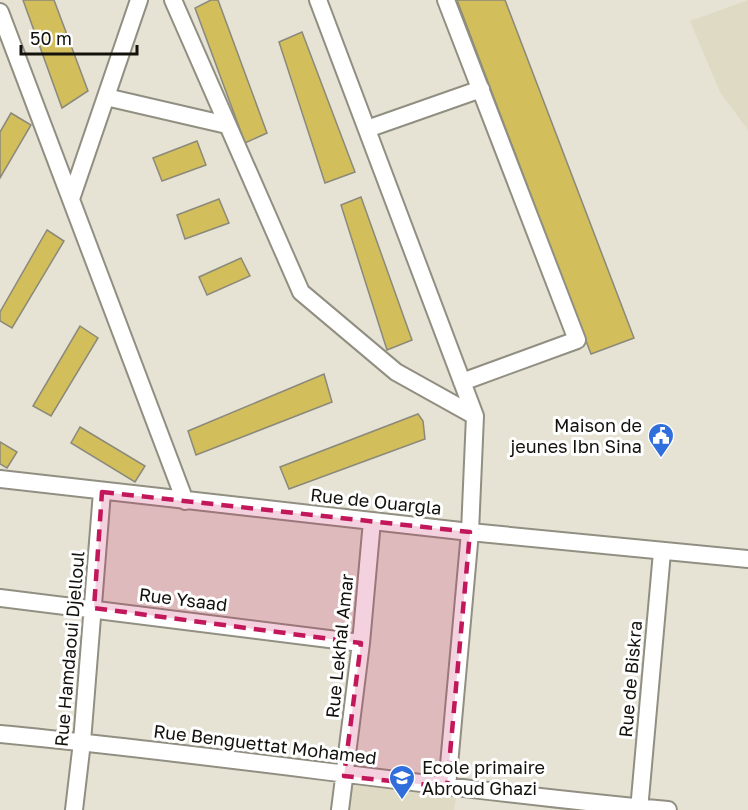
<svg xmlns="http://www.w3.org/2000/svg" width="748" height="810" font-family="'Golos Text',sans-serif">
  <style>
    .built { fill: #dedac4 }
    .building { fill: #d2be5a; stroke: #8b897b; stroke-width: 1.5 }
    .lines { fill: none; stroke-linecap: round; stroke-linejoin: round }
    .minor-casing { stroke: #918f81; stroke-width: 20 }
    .minor { stroke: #fff; stroke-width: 16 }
    .marked { fill: #c2185b; fill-opacity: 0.2; stroke: #c2185b; stroke-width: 4.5; stroke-dasharray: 12 8; stroke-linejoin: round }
    .labels { text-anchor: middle; stroke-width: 6; stroke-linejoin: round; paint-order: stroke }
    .poi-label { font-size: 18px; fill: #12110c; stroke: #fff; text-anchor: end }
    .street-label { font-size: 18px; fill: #12110c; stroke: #fff }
  </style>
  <rect width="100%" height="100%" fill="#e6e3d5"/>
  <path class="built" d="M748,0V130L720,92L690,21Z
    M351,782L457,793L454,810H347Z"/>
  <path class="building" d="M23,0H54L88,91L62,108Z
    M211,0H218L267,133L245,143L195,8Z
    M457,0H505L634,338L591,354Z
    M302,32L355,172L325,183L279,42Z
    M11,113L31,125L0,178V132Z
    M197,141L206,165L162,181L153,158Z
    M361,197L412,340L387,350L341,205Z
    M219,199L229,223L185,239L177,215Z
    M47,230L64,241L12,328L0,321V312Z
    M241,258L250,276L207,295L199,277Z
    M80,326L98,338L51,416L33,406Z
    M324,374L332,402L196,455L188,431Z
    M418,414L423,421L425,439L289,489L280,467Z
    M80,427L145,466L135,482L71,443Z
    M0,442L17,452L7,468L0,464Z"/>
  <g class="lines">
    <defs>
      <path id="minor" d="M173,0L301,292L396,372L475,416
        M318,0L475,416L470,532L447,787
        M446,0L577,340L462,382
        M0,12L185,501
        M106,97L227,125
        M367,129L481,89
        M71,199L139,0
        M0,479L470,532L748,559
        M0,598L361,643
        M0,734C223,755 445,790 668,810
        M74,810L82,742L102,492
        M340,810L361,643L372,521
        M639,810L662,552"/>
    </defs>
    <use href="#minor" class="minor-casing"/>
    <use href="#minor" class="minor"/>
  </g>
  <path class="marked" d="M102,492L470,532L447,787L344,776L361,643L94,608Z"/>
  <defs>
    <symbol id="civic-pin" viewBox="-11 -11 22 30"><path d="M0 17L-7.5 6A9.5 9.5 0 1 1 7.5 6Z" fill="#2f6edb" stroke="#fff"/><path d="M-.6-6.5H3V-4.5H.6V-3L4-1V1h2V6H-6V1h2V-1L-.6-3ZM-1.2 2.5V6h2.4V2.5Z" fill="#fff"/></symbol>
    <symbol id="school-pin" viewBox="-11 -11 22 30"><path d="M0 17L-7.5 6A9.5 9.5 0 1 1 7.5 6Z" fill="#2f6edb" stroke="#fff"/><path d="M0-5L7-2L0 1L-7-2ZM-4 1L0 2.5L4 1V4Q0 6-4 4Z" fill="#fff"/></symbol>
  </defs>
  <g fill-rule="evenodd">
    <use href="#civic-pin" x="646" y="421" width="30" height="40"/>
    <use href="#school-pin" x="387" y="763" width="30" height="40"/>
  </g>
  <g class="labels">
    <g class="poi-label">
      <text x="642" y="432">Maison de<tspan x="642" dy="21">jeunes Ibn Sina</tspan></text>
      <text x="422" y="774" text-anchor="start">Ecole primaire<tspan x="422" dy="21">Abroud Ghazi</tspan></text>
    </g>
    <g class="street-label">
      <text transform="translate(376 502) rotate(6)" y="6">Rue de Ouargla</text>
      <text transform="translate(183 600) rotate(7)" y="6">Rue Ysaad</text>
      <text transform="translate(340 646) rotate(-84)" y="6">Rue Lekhal Amar</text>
      <text transform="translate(70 649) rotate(-85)" y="6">Rue Hamdaoui Djelloul</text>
      <text transform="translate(631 679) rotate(-85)" y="6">Rue de Biskra</text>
      <text transform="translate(265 745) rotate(7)" y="6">Rue Benguettat Mohamed</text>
    </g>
  </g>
  <path d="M21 45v9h116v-9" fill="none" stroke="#12110c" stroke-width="3"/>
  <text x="30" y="45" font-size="18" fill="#12110c" stroke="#ffffff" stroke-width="4.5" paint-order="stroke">50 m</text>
</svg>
